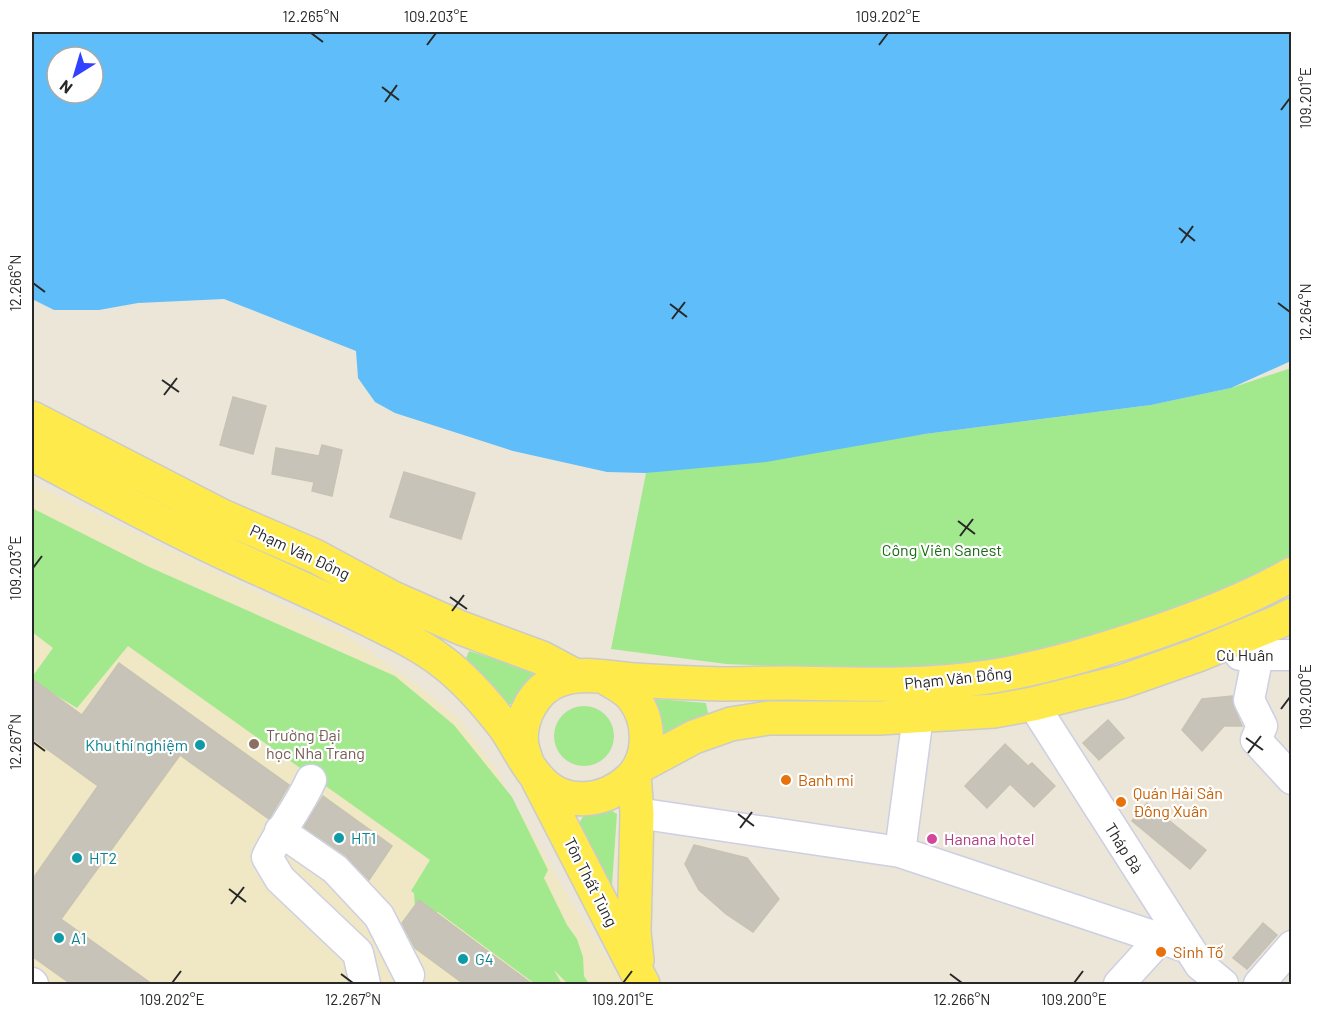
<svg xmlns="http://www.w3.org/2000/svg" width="1323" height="1016" font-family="Barlow,sans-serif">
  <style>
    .education { fill: #f0e7c5 }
    .green { fill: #a2e98e }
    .water { fill: #5fbefa; fill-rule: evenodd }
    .building { fill: #c7c3b8; stroke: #c7c2b2; stroke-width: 1.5 }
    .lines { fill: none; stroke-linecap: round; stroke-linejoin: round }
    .minor-casing { stroke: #cdcfe3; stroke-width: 33 }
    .major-casing { stroke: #cbcbcb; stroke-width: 36 }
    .minor { stroke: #fff; stroke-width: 30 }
    .major { stroke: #feea4b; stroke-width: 33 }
    .ticks { fill: none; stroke: #282828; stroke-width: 2 }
    .education-dot { fill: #8d6e63; stroke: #fff; stroke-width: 2 }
    .culture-dot { fill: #0f9aa8; stroke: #fff; stroke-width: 2 }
    .food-dot { fill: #e8710a; stroke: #fff; stroke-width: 2 }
    .hotel-dot { fill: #d1479c; stroke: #fff; stroke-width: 2 }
    .labels { text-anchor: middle; stroke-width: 4.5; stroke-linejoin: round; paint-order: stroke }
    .park-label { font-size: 16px; fill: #1a6b12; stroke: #fff }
    .street-label { font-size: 16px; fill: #282828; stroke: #fff }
    .education-label { font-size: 16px; fill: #785e54; stroke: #fff; text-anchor: start }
    .culture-label { font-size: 16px; fill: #0d838f; stroke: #fff; text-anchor: start }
    .food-label { font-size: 16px; fill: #c56008; stroke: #fff; text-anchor: start }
    .hotel-label { font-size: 16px; fill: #b23c85; stroke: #fff; text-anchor: start }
    .neatline { fill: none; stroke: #282828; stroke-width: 2 }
    .ticks-label { font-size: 15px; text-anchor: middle; fill: #282828 }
  </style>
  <rect width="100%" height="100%" fill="#ece6d8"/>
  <path class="education" d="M32,483L344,634L423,689L460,720L495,768L567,895L624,984H32Z"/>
  <path class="green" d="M1291,368V558L1278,565L1189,605L1035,656L935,669L868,670L726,664L611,649L646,473L925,434L1151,405L1231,388Z
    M32,508L147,566L395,676L454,725L512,797L548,870L544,878L567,925L577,939L583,957L584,976L589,984H568L554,970L562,984H535L438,912L436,913L415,909L414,893L411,891L430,860L128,646L77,708L32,681V677L53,648L32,632Z
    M469,651L533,671L536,679L517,704H508L466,658Z
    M656,699L706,703L708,713L667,738L661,734L652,706Z
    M554 736a30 30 0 1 1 60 0a30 30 0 1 1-60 0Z
    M609,809L617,814L612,885L606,886L579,823L584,815Z"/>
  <path class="water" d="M32,32H1291V361L1231,388L1151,405L925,434L766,462L646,473L607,472L513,451L395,413L375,402L358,378L356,351L224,299L138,303L99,310H54L32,299ZM57,57H93V93H57Z"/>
  <path class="building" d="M233,397L266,406L253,454L220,445Z
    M322,445L342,450L332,496L312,491L314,482L272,474L276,448L319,456Z
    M404,472L475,493L461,539L390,517Z
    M119,663L289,785L269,819L180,755L61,919L152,984H71L32,956V880L98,786L32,738V679L82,715Z
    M1232,696L1234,708L1242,726H1224L1202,751L1182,730L1202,699Z
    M1108,720L1124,738L1099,760L1083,743Z
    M1005,744L1028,766L1032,763L1055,786L1034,807L1010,784L987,808L965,786Z
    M323,796L392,846L369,880L345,855L304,827Z
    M1147,803L1206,850L1190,869L1132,821Z
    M694,845L747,858L779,899L753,932L726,914L699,890L685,864Z
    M419,900L532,984H464L415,948L402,923Z
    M1263,923L1277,935L1247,969L1233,958Z"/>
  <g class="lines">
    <defs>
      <path id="minor" d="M1240,655H1292
        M1258,655L1249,700L1262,726L1256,740L1292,779
        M1033,704L1189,948L1200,965L1223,984
        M311,780C299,807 280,830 267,857L280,879L358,953L365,984
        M637,813L900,852L1189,948
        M280,831L335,869L379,916L409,975
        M900,852L918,716
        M32,983L33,984
        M1119,984L1160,939
        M1259,984L1292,946"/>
      <path id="major" d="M32,418L222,516L315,556L393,598L461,628L542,658L574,675
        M32,454C98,489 165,526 233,557C279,578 325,598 369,620C395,633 421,645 444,663C466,680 486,703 503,725C516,742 524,763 538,778C563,808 604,803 630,779C651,759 651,722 634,699C627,689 616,684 606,678
        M527,763C526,758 523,752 522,746C518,720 534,689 559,680C584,671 608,678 635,680C663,682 692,683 721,684C743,684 766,683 789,683C855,684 922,687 988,677C1045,668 1100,651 1154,633C1201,617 1249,599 1292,574
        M640,766L694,737L731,724L769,718H880L994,711L1033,704L1121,682L1198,655L1278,622L1292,615
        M634,775L637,813L634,932L637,960
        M538,780L643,984"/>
    </defs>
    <use href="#minor" class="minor-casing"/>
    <use href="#major" class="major-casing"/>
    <use href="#minor" class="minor"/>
    <use href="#major" class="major"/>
  </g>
  <path class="ticks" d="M311,33L323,42M427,45L436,33M879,45L888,33M382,87L399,100M385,102L397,85M1281,110L1290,98M1179,228L1195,241M1181,243L1193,226M33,283L45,292M1278,303L1290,312M670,304L687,317M672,319L685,302M162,380L179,392M164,395L177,378M958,521L975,534M960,536L973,519M33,568L42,556M450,597L467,609M452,611L464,595M1281,709L1290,697M1246,738L1263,750M33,742L45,751M1248,753L1261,736M738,814L754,826M740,828L752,812M229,889L246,902M231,904L244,887M341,974L353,983M950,974L962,983M172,983L181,971M623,983L632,971M1074,983L1083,971"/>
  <circle class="education-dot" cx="254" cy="744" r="6"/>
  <g class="culture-dot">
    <circle cx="200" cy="745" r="6"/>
    <circle cx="339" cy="838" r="6"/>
    <circle cx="77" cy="858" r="6"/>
    <circle cx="59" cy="938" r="6"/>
    <circle cx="463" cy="959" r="6"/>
  </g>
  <g class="food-dot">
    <circle cx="786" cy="780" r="6"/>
    <circle cx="1121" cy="802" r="6"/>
    <circle cx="1161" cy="952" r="6"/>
  </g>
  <circle class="hotel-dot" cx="932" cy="839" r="6"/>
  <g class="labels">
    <g class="park-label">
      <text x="942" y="556">Công Viên Sanest</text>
    </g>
    <g class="street-label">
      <text transform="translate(300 552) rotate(25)" y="6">Phạm Văn Đồng</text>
      <text x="1245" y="661">Cù Huân</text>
      <text transform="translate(958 678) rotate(-6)" y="6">Phạm Văn Đồng</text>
      <text transform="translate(1124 848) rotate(58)" y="6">Tháp Bà</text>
      <text transform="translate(591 882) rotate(63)" y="6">Tôn Thất Tùng</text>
    </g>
    <g class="education-label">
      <text x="266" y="741">Trường Đại<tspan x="266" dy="18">học Nha Trang</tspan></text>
    </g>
    <g class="culture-label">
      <text x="188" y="751" text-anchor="end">Khu thí nghiệm</text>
      <text x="351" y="844">HT1</text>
      <text x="89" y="864">HT2</text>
      <text x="71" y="944">A1</text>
      <text x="475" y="965">G4</text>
    </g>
    <g class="food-label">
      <text x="798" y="786">Banh mi</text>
      <text x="1133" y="799">Quán Hải Sản<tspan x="1133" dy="18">Đông Xuân</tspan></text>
      <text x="1173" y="958">Sinh Tố</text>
    </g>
    <g class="hotel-label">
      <text x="944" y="845">Hanana hotel</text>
    </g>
  </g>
  <rect width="1323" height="1016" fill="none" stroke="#ffffff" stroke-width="66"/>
  <g transform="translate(75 75) rotate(217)"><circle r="28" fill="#ffffff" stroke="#a9a9a9" stroke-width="1.5"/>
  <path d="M0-4.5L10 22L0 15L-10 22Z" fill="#3240ff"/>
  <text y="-9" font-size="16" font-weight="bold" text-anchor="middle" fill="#282828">N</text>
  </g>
  <rect x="33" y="33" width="1257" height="950" class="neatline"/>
  <g class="ticks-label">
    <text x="311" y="22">12.265°N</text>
    <text x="436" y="22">109.203°E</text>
    <text x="888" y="22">109.202°E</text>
    <text transform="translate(1306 98) rotate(-90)" y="5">109.201°E</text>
    <text transform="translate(16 283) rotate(-90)" y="5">12.266°N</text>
    <text transform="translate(1306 312) rotate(-90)" y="5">12.264°N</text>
    <text transform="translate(16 568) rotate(-90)" y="5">109.203°E</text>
    <text transform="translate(1306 697) rotate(-90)" y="5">109.200°E</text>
    <text transform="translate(16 742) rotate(-90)" y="5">12.267°N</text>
    <text x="172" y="1005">109.202°E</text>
    <text x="353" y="1005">12.267°N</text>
    <text x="623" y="1005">109.201°E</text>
    <text x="962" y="1005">12.266°N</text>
    <text x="1074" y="1005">109.200°E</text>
  </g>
</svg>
